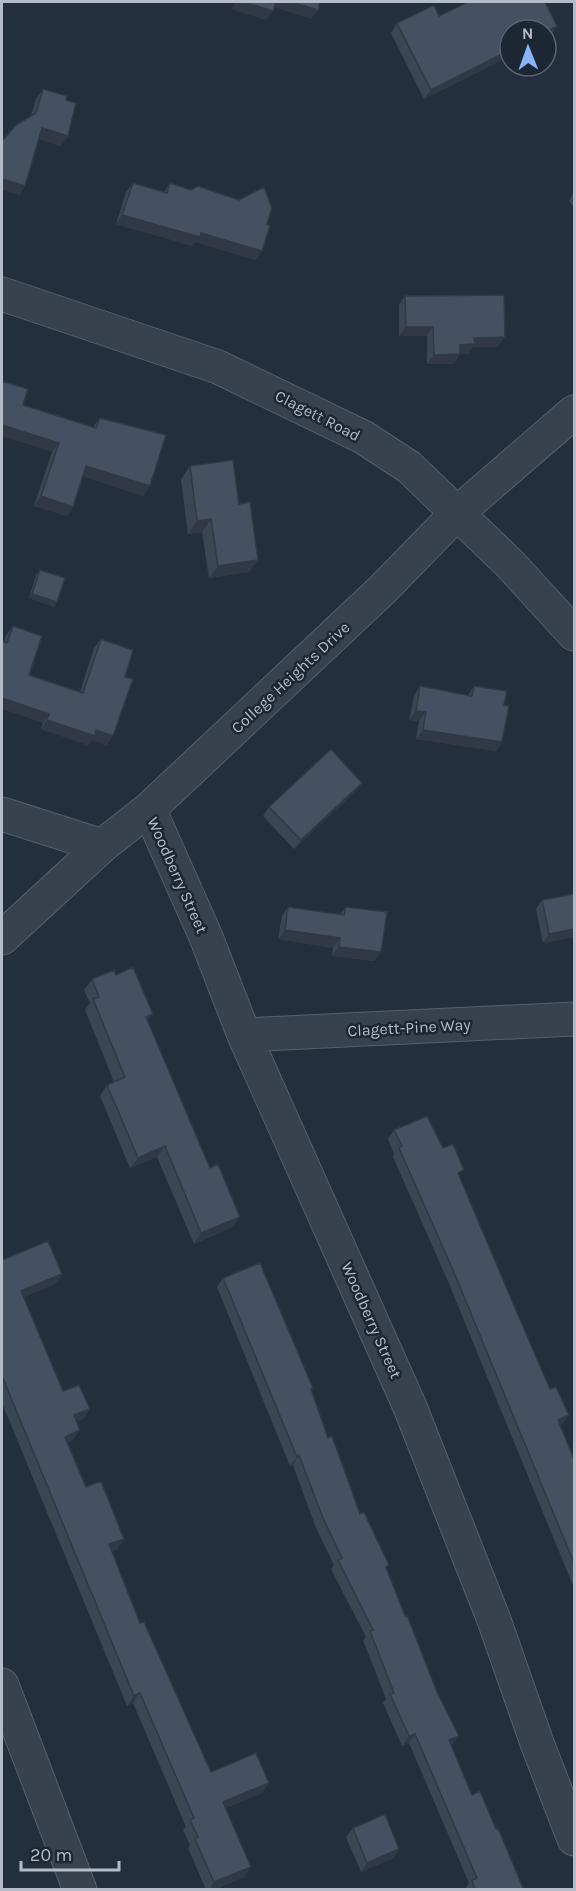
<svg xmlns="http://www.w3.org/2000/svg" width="576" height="1891" font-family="Karla,sans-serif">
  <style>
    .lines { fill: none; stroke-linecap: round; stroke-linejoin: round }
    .minor-casing { stroke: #565f6c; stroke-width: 35 }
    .minor { stroke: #38414e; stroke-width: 33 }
    .wall { fill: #3b4654 }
    .shaded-wall { fill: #303945 }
    .building { fill: #455162; stroke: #303945; stroke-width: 1.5 }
    .labels { text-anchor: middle; stroke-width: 5; stroke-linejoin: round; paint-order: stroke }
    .street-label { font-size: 16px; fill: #b4bcc9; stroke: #1d2633 }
  </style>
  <rect width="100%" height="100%" fill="#242f3e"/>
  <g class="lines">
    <defs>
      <path id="minor" d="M2,294L218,367L363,437L409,467L511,565L574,634
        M149,809L206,937L244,1035L410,1407L494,1620L537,1743L574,1839
        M2,814L102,846
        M2,938L102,846L149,809L383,589L456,514L574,412
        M244,1035L574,1019
        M2,1685L80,1890"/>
    </defs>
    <use href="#minor" class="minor-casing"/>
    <use href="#minor" class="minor"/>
  </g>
  <path class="wall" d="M439,16L551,35L424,99L391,33L397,23Z
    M43,89L66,100L61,146L39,139L25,186L19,195L4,139L31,116L36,99Z
    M133,183L164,192L170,183L267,224L262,251L255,260L196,242L193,246L116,224L126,192Z
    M574,192V207L569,201Z
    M405,296L498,347H473L468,354H460L454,364H427V336H399V305Z
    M23,405L93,427L100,418L150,486L143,496L83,476L73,507L67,516L34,506L52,452Z
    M190,466L239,504L258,560L249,572L209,578L202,532L188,534L181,479Z
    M40,570L57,602L54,607L29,598L36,575Z
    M13,626L29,675L80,692L94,648L101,639L125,677L107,745L92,740L88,745L41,729L43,723L4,642L6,635Z
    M420,686L468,695L474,686L504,705L502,742L496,751L416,739L419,721L409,720L414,696Z
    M355,792L294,849L263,816L269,807Z
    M542,900L574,937L543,943L536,909Z
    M288,907L340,914L346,907L374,961L332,956L333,948L278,939L282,916Z
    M116,975L148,1022L233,1227L194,1244L157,1157L130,1168L100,1096L107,1085L114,1082L85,1010L90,1003L84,990L92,979Z
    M394,1130L443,1148L459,1177L550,1389L569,1415L562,1424L560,1425L574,1459V1588L447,1279L393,1157L394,1154L388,1139Z
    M2,1260L62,1274L55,1284L24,1297L63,1391L90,1409L83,1419L76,1421L73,1440L68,1443L86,1487L117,1549L112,1551L140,1623L211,1772L269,1783L262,1793L226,1808L251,1867L244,1877L214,1890H206L188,1848L190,1845L183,1830L186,1827L133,1703L127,1706L2,1403Z
    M223,1278L313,1388L311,1390L328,1438L360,1514L386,1569L452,1745L451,1746L472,1795L496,1829L524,1890H465L469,1883L409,1743L402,1746L383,1703L386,1699L363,1640L366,1637L331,1569L334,1565L316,1528L293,1465L290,1466L217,1287Z
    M353,1828L399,1849L393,1858L361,1872L346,1837Z"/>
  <path class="shaded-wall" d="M236,2H244L273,11L266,20L231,9Z
    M274,2H291L318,10L311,19L271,6Z
    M557,26L551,35L546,38V32Z
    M510,50V56L424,99L431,90Z
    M42,128L68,136L61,146L36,138Z
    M2,179L25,186L19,195L2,190Z
    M122,215L201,233L262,251L255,260L196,242L193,246L116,224Z
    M406,327H433L427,336H399Z
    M505,337L498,347H473L468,354H454L460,345L474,338Z
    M460,354L454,364H427L434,355Z
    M2,425L59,443L52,452L2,436Z
    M86,466L150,486L143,496L80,475Z
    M41,496L73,507L67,516L34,506Z
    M211,519L202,532L188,534L197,521Z
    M258,560L249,572L209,578L218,566Z
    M32,594L57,602L54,607L29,598Z
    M2,698L49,714L43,723L2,709Z
    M416,711L426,712L419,721L409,720Z
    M47,720L96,730L113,736L107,745L92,740L88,745L41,729Z
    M423,730L502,742L496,751L416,739Z
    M362,783L355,792L294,849L301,840Z
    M574,929V937L543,943L549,934Z
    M285,930L340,938L333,948L278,939Z
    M339,947L381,952L374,961L332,956Z
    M153,1014L145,1025L146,1017Z
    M165,1146L157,1157L130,1168L138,1158Z
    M240,1217L233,1227L194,1244L201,1233Z
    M62,1274L55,1284L14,1301L21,1291Z
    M90,1409L83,1419L67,1425L74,1415Z
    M569,1415L562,1424L552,1429L558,1420Z
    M80,1430L73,1440L58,1447L65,1437Z
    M299,1455L293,1465L290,1466L297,1457Z
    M124,1539L117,1549L102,1554L109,1544Z
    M140,1693L133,1703L127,1706L134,1696Z
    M415,1734L409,1743L402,1746L409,1736Z
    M459,1736L452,1745L442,1749L449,1740Z
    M269,1783L262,1793L216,1812L223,1802Z
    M399,1849L393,1858L361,1872L367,1863Z
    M251,1867L244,1877L214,1890H209L214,1882Z"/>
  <path class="building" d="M244,2H276L273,11Z
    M291,2H320L318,10Z
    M468,2H545L557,26L546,32V30H510V50L431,90L397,23L434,5L439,16Z
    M43,89L67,96L66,100L76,103L68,136L42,128L25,186L2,179V138L4,139L16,125L36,113Z
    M133,183L167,193L170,183L191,190L198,186L239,200L264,187L272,208L267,224L270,226L262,251L201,233L200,237L122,215Z
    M504,295L505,337L474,338L475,344L460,345V354L434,355L433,327H406L405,296Z
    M2,381L28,389L23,405L96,428L100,418L166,435L150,486L86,466L73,507L41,496L59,443L2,425Z
    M233,460L239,504L250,502L258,560L218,566L211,519L197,521L190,466Z
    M40,570L65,578L57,602L32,594Z
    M13,626L42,636L29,675L83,693L101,639L133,650L125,677L133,679L113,736L96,730L95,736L47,720L49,714L2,698V641L7,643Z
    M420,686L472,696L474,686L507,691L504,705L509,706L502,742L423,730L426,712L416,711Z
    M331,749L362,783L301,840L269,807Z
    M574,894V929L549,934L542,900Z
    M288,907L344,915L346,907L387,912L381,952L339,947L340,938L285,930Z
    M133,967L153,1014L146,1017L210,1168L218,1164L240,1217L201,1233L165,1146L138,1158L107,1085L125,1077L93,999L99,997L92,979L114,970L116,975Z
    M427,1116L443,1148L453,1144L464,1170L458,1173L515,1308L550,1389L556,1387L569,1415L558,1420L574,1459V1563L453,1270L399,1148L402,1146L394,1130Z
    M48,1241L62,1274L21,1291L63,1391L79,1385L90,1409L74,1415L80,1430L65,1437L86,1487L101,1481L124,1539L109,1544L140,1623L144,1622L211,1772L256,1753L269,1783L223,1802L251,1867L214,1882L195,1839L198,1837L190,1820L194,1818L140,1693L134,1696L2,1376V1260Z
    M260,1263L313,1388L311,1389L328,1438L332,1436L360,1514L364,1512L389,1565L386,1567L405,1616L407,1615L437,1692L459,1736L449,1740L472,1795L480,1791L496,1829L498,1828L524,1890H475L472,1880L477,1878L415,1734L409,1736L390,1694L394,1693L370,1631L373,1630L338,1560L342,1558L323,1518L299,1455L297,1457L223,1278Z
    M385,1814L399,1849L367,1863L353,1828Z"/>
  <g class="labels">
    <g class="street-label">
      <text transform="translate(318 415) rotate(27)" y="6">Clagett Road</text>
      <text transform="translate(290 677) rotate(-43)" y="6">College Heights Drive</text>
      <text transform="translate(178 875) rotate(66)" y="6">Woodberry Street</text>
      <text transform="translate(409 1027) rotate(-3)" y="6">Clagett-Pine Way</text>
      <text transform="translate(372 1320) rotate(66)" y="6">Woodberry Street</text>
    </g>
  </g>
  <rect width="576" height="1891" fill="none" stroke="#b4bcc9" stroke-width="6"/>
  <g transform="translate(528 48) rotate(359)"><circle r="28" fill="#1d2633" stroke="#59626f" stroke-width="1.5"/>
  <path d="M0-4.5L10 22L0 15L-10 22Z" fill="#8ab4f8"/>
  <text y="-9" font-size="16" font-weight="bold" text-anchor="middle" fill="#b4bcc9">N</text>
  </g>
  <path d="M21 1861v9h98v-9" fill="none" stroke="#b4bcc9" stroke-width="3"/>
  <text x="30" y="1861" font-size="18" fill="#b4bcc9" stroke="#1d2633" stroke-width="4.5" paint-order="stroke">20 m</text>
</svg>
